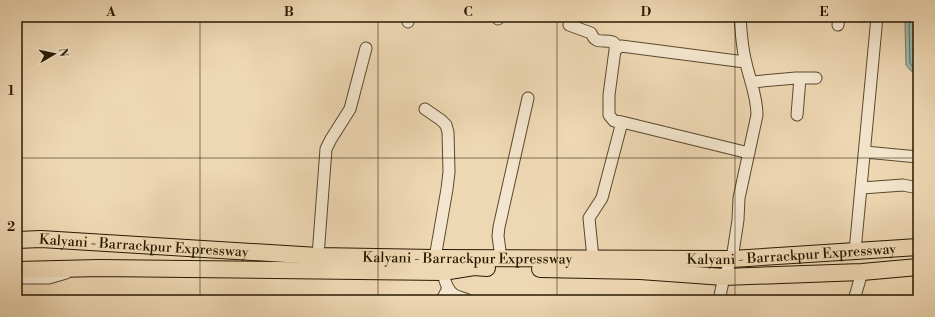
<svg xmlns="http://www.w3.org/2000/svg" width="935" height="317" font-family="'Libre Bodoni',serif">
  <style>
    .water { fill: #99baad; stroke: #6c7968 }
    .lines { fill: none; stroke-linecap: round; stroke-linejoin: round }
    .shore { stroke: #616957; stroke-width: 1 }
    .minor-casing { stroke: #5a482e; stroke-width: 13 }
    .highway-casing { stroke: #291801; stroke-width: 18 }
    .minor { stroke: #f4e6ce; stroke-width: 11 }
    .highway { stroke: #eed8b3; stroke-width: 16 }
    .grid { fill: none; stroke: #291801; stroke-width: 1; stroke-opacity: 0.55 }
    .labels { text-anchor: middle; stroke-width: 3; stroke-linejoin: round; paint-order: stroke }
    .street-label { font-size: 14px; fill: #291801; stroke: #f4e6ce }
    .neatline { fill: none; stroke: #291801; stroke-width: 1.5 }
    .grid-label { font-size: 13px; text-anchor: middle; font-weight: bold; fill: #291801 }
  </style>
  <rect width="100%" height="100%" fill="#eed8b3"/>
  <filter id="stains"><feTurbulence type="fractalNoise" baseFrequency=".005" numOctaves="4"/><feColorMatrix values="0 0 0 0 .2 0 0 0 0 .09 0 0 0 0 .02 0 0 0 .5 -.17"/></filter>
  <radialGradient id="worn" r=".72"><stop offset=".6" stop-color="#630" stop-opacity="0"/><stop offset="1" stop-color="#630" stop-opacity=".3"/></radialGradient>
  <path class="water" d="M907,17H918V72L911,71L906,65L905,24Z"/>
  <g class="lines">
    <path class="shore" d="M911,17L909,25L910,63L913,67L918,68
      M916,17L914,26L915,61L918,63"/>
    <defs>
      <path id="minor" d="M498,19V17
        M408,22V17
        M569,25L591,33C596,45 602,39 613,42L615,44V50
        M838,25L839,17
        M752,82L796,78H816
        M425,109L441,120L446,125L448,132L449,172L447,189L435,258
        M797,115L800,78
        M622,122L614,121L609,115V95L615,50L621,46L745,62
        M865,152L918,157
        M862,188L903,185L918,188
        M855,251L877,17
        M318,256L326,149L331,139L350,109L366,48
        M501,258L498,236L499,227L528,98
        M593,258L589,218L602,198L622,122L749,153
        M443,266C442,274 446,288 453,294C457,297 463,298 468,300
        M17,278H49L66,273
        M442,300L448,288
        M719,300L724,277L732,259L738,220L739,198L757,115C757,96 750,81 746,63C742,48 741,32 740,17
        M854,300L862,272"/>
      <g id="highway">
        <path id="s1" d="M17,240L41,239L318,256L435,258L732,259L918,247"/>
        <path d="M540,269L640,271L724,277L862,272L918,267"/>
        <path d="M17,270L99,268L443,272L474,267L487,268"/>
      </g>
    </defs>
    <use href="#minor" class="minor-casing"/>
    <use href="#highway" class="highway-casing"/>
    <use href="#minor" class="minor"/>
    <use href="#highway" class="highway"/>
  </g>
  <path class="grid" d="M200,17V300M378,17V300M557,17V300M735,17V300M17,158H918"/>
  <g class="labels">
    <g class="street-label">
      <text dy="5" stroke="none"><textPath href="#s1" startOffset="127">Kalyani - Barrackpur Expressway</textPath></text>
      <text dy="5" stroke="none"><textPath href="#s1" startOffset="775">Kalyani - Barrackpur Expressway</textPath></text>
      <text dy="5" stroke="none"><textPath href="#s1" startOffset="451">Kalyani - Barrackpur Expressway</textPath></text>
    </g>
  </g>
  <rect width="935" height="317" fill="none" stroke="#eed8b3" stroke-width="44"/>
  <g transform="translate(54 54) rotate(81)" stroke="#f4e6ce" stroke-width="3" paint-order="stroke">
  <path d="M0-3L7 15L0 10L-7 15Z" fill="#291801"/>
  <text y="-6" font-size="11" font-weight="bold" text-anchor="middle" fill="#291801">N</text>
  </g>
  <rect x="22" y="22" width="891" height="273" class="neatline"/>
  <g class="grid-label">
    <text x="111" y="16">A</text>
    <text x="289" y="16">B</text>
    <text x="468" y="16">C</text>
    <text x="646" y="16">D</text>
    <text x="824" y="16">E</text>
    <text x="11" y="95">1</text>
    <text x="11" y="231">2</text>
  </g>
  <rect width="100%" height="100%" filter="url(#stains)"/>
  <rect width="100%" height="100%" fill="url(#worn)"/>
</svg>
